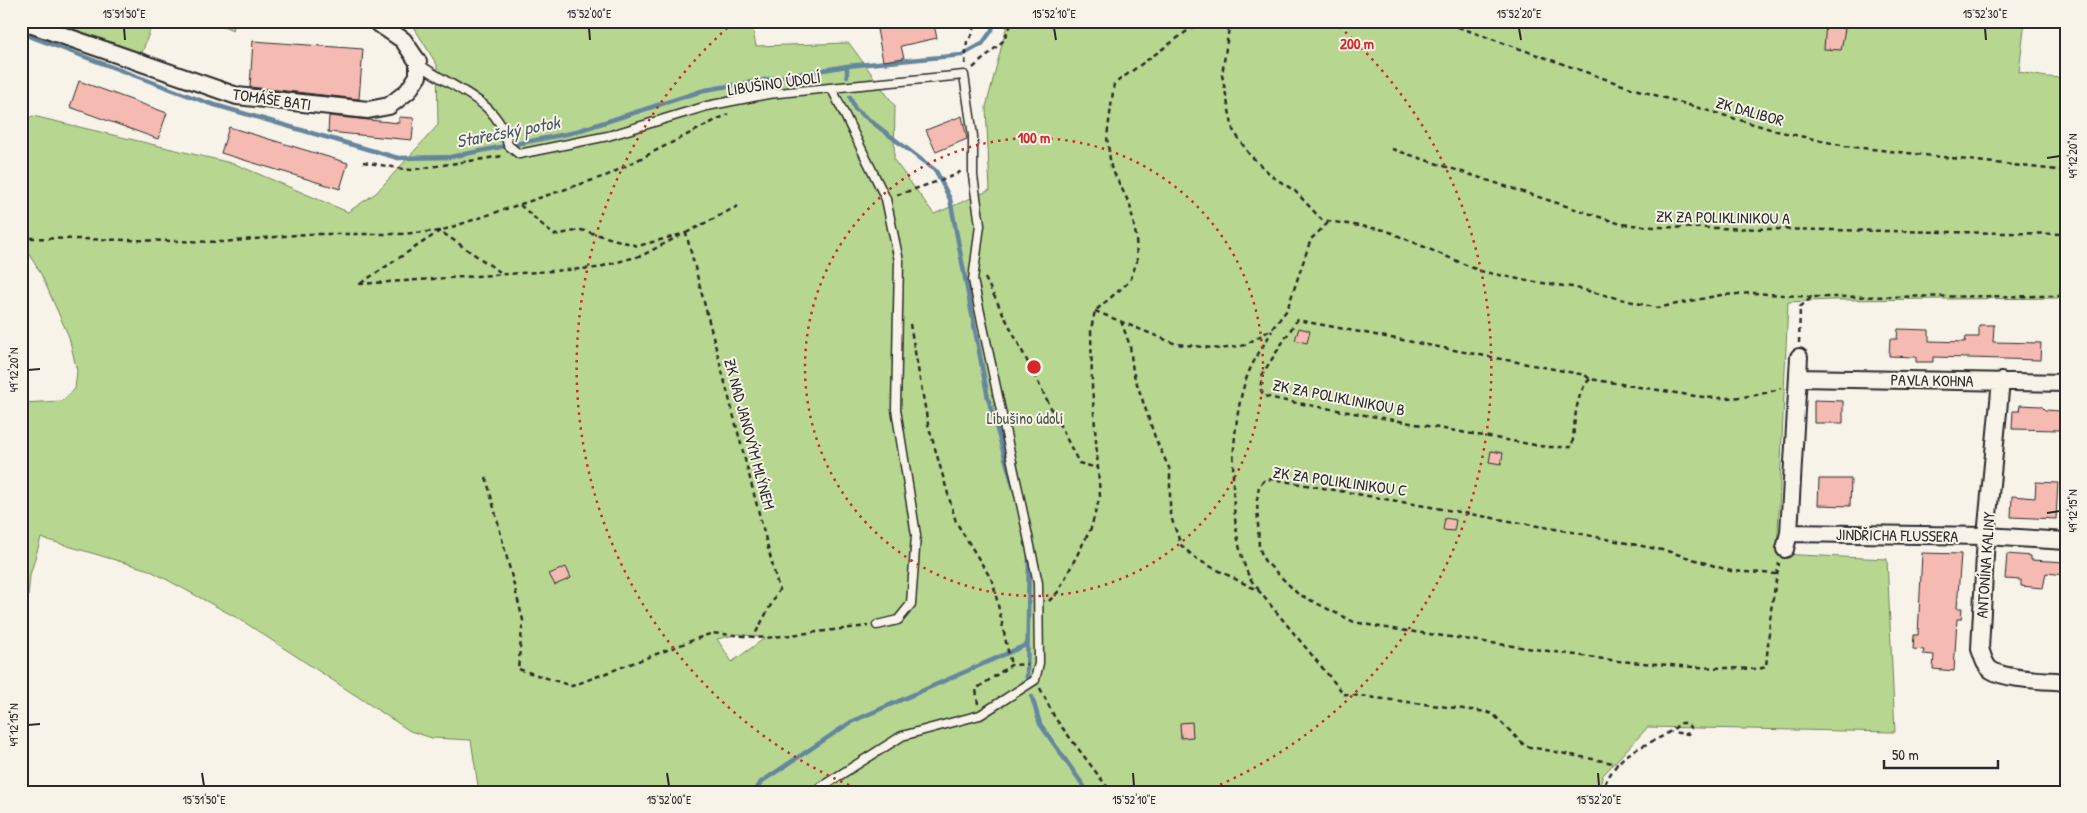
<svg xmlns="http://www.w3.org/2000/svg" width="2087" height="813" font-family="'Patrick Hand',sans-serif">
  <style>
    .green { fill: #b7d790; stroke: #71815e; fill-rule: evenodd }
    .lines { fill: none; stroke-linecap: round; stroke-linejoin: round }
    .stream { stroke: #66869e; stroke-width: 4.5 }
    .building { fill: #f5bab2; stroke: #2b2b2b }
    .service-casing { stroke: #2b2b2b; stroke-width: 11 }
    .minor-casing { stroke: #2b2b2b; stroke-width: 20 }
    .path { stroke: #2b2b2b; stroke-width: 2.5; stroke-dasharray: 5 4; stroke-linecap: butt }
    .service { stroke: #f7f3e8; stroke-width: 8 }
    .minor { stroke: #f7f3e8; stroke-width: 16 }
    .ticks { fill: none; stroke: #2b2b2b; stroke-width: 2 }
    .ring { fill: none; stroke: #d62828; stroke-width: 2.5; stroke-dasharray: 2.5 5 }
    .labels { text-anchor: middle; stroke-width: 4; stroke-linejoin: round; paint-order: stroke }
    .street-label { font-size: 16px; fill: #2b2b2b; stroke: #f7f3e8 }
    .park-label { font-size: 16px; fill: #4e5644; stroke: #f7f3e8 }
    .water-label { font-size: 18px; font-style: italic; fill: #485965; stroke: #f7f3e8 }
    .centre { fill: #d62828; stroke: #f7f3e8; stroke-width: 2.5 }
    .ring-label { font-size: 15px; text-anchor: middle; font-weight: bold; fill: #d62828; stroke: #f7f3e8; stroke-width: 4; stroke-linejoin: round; paint-order: stroke }
    .neatline { fill: none; stroke: #2b2b2b; stroke-width: 2 }
    .ticks-label { font-size: 12px; text-anchor: middle; fill: #2b2b2b }
  </style>
  <rect width="100%" height="100%" fill="#f7f3e8"/>
  <filter id="ink" filterUnits="userSpaceOnUse"><feTurbulence type="fractalNoise" baseFrequency=".02" numOctaves="2"/><feDisplacementMap in="SourceGraphic" scale="10" xChannelSelector="R" yChannelSelector="G"/><feConvolveMatrix kernelMatrix="1 2 1 2 8 2 1 2 1" color-interpolation-filters="sRGB"/></filter>
  <g filter="url(#ink)">
    <path class="green" d="M51,21H153L142,53Z
      M211,21H236L233,30Z
      M404,21H751L756,46L849,43L895,106L894,160L934,214L990,190L986,107L1008,21H2025L2019,72L2046,77L2066,78V298L1831,300L1788,302L1777,554L1887,559L1895,732L1648,727L1603,775L1598,792H479L471,740L432,738L410,731L241,620L149,570L41,538L30,575L27,608L21,623V403L62,401L75,389L77,371L69,337L41,274L21,241V121L33,116L235,164L348,212L376,193L438,125L437,65L415,29ZM739,634L765,638L732,662L717,639Z"/>
    <g class="lines">
      <path class="stream" d="M21,33L208,103L398,158L450,157L571,133L705,90L847,66L962,55L982,44L992,30L994,21
        M847,66V76
        M850,97L855,109L936,171L950,199L988,398L1016,496
        M1027,678L1029,555
        M1032,697L1040,724L1088,792
        M755,792L761,782L851,722L1026,645"/>
    </g>
    <path class="building" d="M892,21H933L937,38L901,46L904,58L883,61L876,24Z
      M1826,23L1845,29L1841,50L1824,49Z
      M253,41L363,49L359,99L250,87Z
      M79,81L167,113L158,139L70,107Z
      M329,116L399,123V117L414,118L412,140L328,132Z
      M962,116L967,139L936,152L926,130Z
      M229,127L348,163L340,189L221,153Z
      M1979,325H1994L1993,342L2041,343L2040,360L1933,357V362H1916V357L1889,356L1890,339H1897L1898,329L1929,330V341L1965,342L1966,337H1979Z
      M1299,328L1310,331L1307,343L1295,340Z
      M1814,400L1843,401V423H1814Z
      M2020,405L2041,406L2045,410L2060,411V430L2012,429L2013,411H2019Z
      M1491,451L1503,453L1501,464L1489,462Z
      M1819,479H1851L1850,506L1818,505Z
      M2036,482L2058,483L2056,519L2011,517L2012,496L2035,498Z
      M1445,518L1456,520L1454,531L1443,530Z
      M1922,553L1961,554L1957,608H1962L1961,619H1957L1954,671L1933,669L1934,655L1923,654L1924,650L1913,649L1914,635H1918Z
      M2007,554L2031,556V560L2066,562V575L2046,573L2043,588L2021,586V580L2005,579Z
      M566,567L571,578L555,585L549,574Z
      M1192,722L1193,737L1181,738L1180,723Z"/>
    <g class="lines">
      <defs>
        <path id="service" d="M419,64C452,89 499,99 508,145L519,154L608,136L707,106L768,94L964,75L973,136V176L980,225L973,280L1038,583L1039,663L1035,680L980,715L902,736L813,792
          M832,89L886,199L899,261L896,409L916,535L911,604L898,620L877,625"/>
        <path id="minor" d="M21,21L237,96L368,110L389,106L408,91L418,76V62L403,40L375,21
          M1799,357L1789,533L1986,536L2066,541
          M1798,378L2066,383
          M2001,381L1986,536L1980,649C1983,656 1984,665 1991,670C2006,680 2047,680 2066,682
          M1785,549L1789,533"/>
      </defs>
      <use href="#service" class="service-casing"/>
      <use href="#minor" class="minor-casing"/>
      <path class="path" d="M1230,21L1222,75L1233,130L1249,154L1273,177L1295,191L1322,220L1385,230L1480,271L1528,281L1572,287L1657,308L1721,295L1754,293L1812,297
        M1441,21L1631,88L1777,131L1845,146L2066,171
        M965,64L967,41L972,35L975,21
        M973,68L1003,41L1013,21
        M1392,149L1621,224L1654,227L2066,234
        M363,162L410,170L503,156
        M897,195L956,175L961,171
        M520,205L554,235L581,230L638,246L686,233L779,590L754,636
        M686,233L738,206
        M30,238L223,242L306,234H401L440,231L608,175L728,114
        M985,278L1079,463L1097,468
        M361,283L440,231L503,274
        M359,284L596,268L643,255L681,235
        M1095,311L1176,344L1221,349L1245,345L1272,329L1287,310L1311,239L1329,222
        M1121,321L1130,346L1133,372L1156,440L1170,470V514L1181,545L1196,559L1259,591L1344,694L1487,712L1494,715L1525,746L1618,764
        M910,324L928,424L956,522L993,582L1011,665
        M1799,343L1800,307L1812,297L2066,296
        M1590,379C1574,394 1575,426 1572,447H1546L1286,401L1264,396L1260,388L1263,373L1297,320L1585,375L1590,379L1695,396C1722,400 1755,398 1781,388
        M486,477L523,620L518,669L572,686L712,633L765,638L868,626
        M1777,574L1731,571L1667,551L1572,532L1272,479L1264,481L1259,486L1257,500L1259,547L1264,560L1298,594L1354,622L1380,627L1618,661L1694,667L1758,669L1766,667L1771,610L1779,563
        M1259,590C1255,585 1250,580 1248,574C1227,529 1229,421 1248,374C1254,359 1264,345 1272,331
        M1049,601L1058,592L1091,528L1100,496L1092,386L1091,329L1095,311L1130,281L1137,261L1136,236L1130,205L1111,167L1107,137L1114,84L1201,21
        M1040,688L1055,718L1111,792
        M978,704L976,689L1011,665L1028,664
        M1601,792C1607,779 1614,765 1626,756C1643,743 1665,739 1680,723H1686L1691,728L1688,734L1671,732"/>
      <use href="#service" class="service"/>
      <use href="#minor" class="minor"/>
    </g>
  </g>
  <path class="ticks" d="M124,28L125,40M589,28L590,40M1054,28L1056,40M1519,28L1521,40M1985,28L1986,40M2047,158L2060,156M28,370L40,369M2047,513L2060,511M28,725L40,724M202,773L204,786M667,773L669,786M1133,773L1134,786M1598,773L1599,786"/>
  <g class="ring">
    <circle cx="1034" cy="367" r="229"/>
    <path d="M863 791A457 457 0 0 1 734 22M1334 22A457 457 0 0 1 1205 791"/>
  </g>
  <g class="labels">
    <g class="street-label">
      <text transform="translate(774 83) rotate(-8)" y="6">LIBUŠINO ÚDOLÍ</text>
      <text transform="translate(272 99) rotate(8)" y="6">TOMÁŠE BATI</text>
      <text transform="translate(1750 111) rotate(16)" y="6">ZK DALIBOR</text>
      <text transform="translate(1723 217) rotate(1)" y="6">ZK ZA POLIKLINIKOU A</text>
      <text transform="translate(1932 380) rotate(1)" y="6">PAVLA KOHNA</text>
      <text transform="translate(1339 397) rotate(11)" y="6">ZK ZA POLIKLINIKOU B</text>
      <text transform="translate(750 434) rotate(75)" y="6">ZK NAD JANOVÝM MLÝNEM</text>
      <text transform="translate(1340 481) rotate(8)" y="6">ZK ZA POLIKLINIKOU C</text>
      <text transform="translate(1897 535) rotate(1)" y="6">JINDŘICHA FLUSSERA</text>
      <text transform="translate(1985 565) rotate(-86)" y="6">ANTONÍNA KALINY</text>
    </g>
    <g class="park-label">
      <text x="1025" y="424">Libušino údolí</text>
    </g>
    <g class="water-label">
      <text transform="translate(508 132) rotate(-11)" y="6">Stařečský potok</text>
    </g>
  </g>
  <circle cx="1034" cy="367" r="8" class="centre"/>
  <g class="ring-label">
    <text x="1357" y="49">200 m</text>
    <text x="1034" y="143">100 m</text>
  </g>
  <rect width="2087" height="813" fill="none" stroke="#f7f3e8" stroke-width="55"/>
  <path d="M1884 760v8h114v-8" fill="none" stroke="#2b2b2b" stroke-width="2.5"/>
  <text x="1892" y="760" font-size="15" fill="#2b2b2b" stroke="#f7f3e8" stroke-width="4" paint-order="stroke">50 m</text>
  <rect x="28" y="28" width="2032" height="758" class="neatline"/>
  <g class="ticks-label">
    <text x="124" y="18">15°51'50"E</text>
    <text x="589" y="18">15°52'00"E</text>
    <text x="1054" y="18">15°52'10"E</text>
    <text x="1519" y="18">15°52'20"E</text>
    <text x="1985" y="18">15°52'30"E</text>
    <text transform="translate(2073 156) rotate(-90)" y="4">49°12'20"N</text>
    <text transform="translate(14 370) rotate(-90)" y="4">49°12'20"N</text>
    <text transform="translate(2073 511) rotate(-90)" y="4">49°12'15"N</text>
    <text transform="translate(14 725) rotate(-90)" y="4">49°12'15"N</text>
    <text x="204" y="804">15°51'50"E</text>
    <text x="669" y="804">15°52'00"E</text>
    <text x="1134" y="804">15°52'10"E</text>
    <text x="1599" y="804">15°52'20"E</text>
  </g>
</svg>
